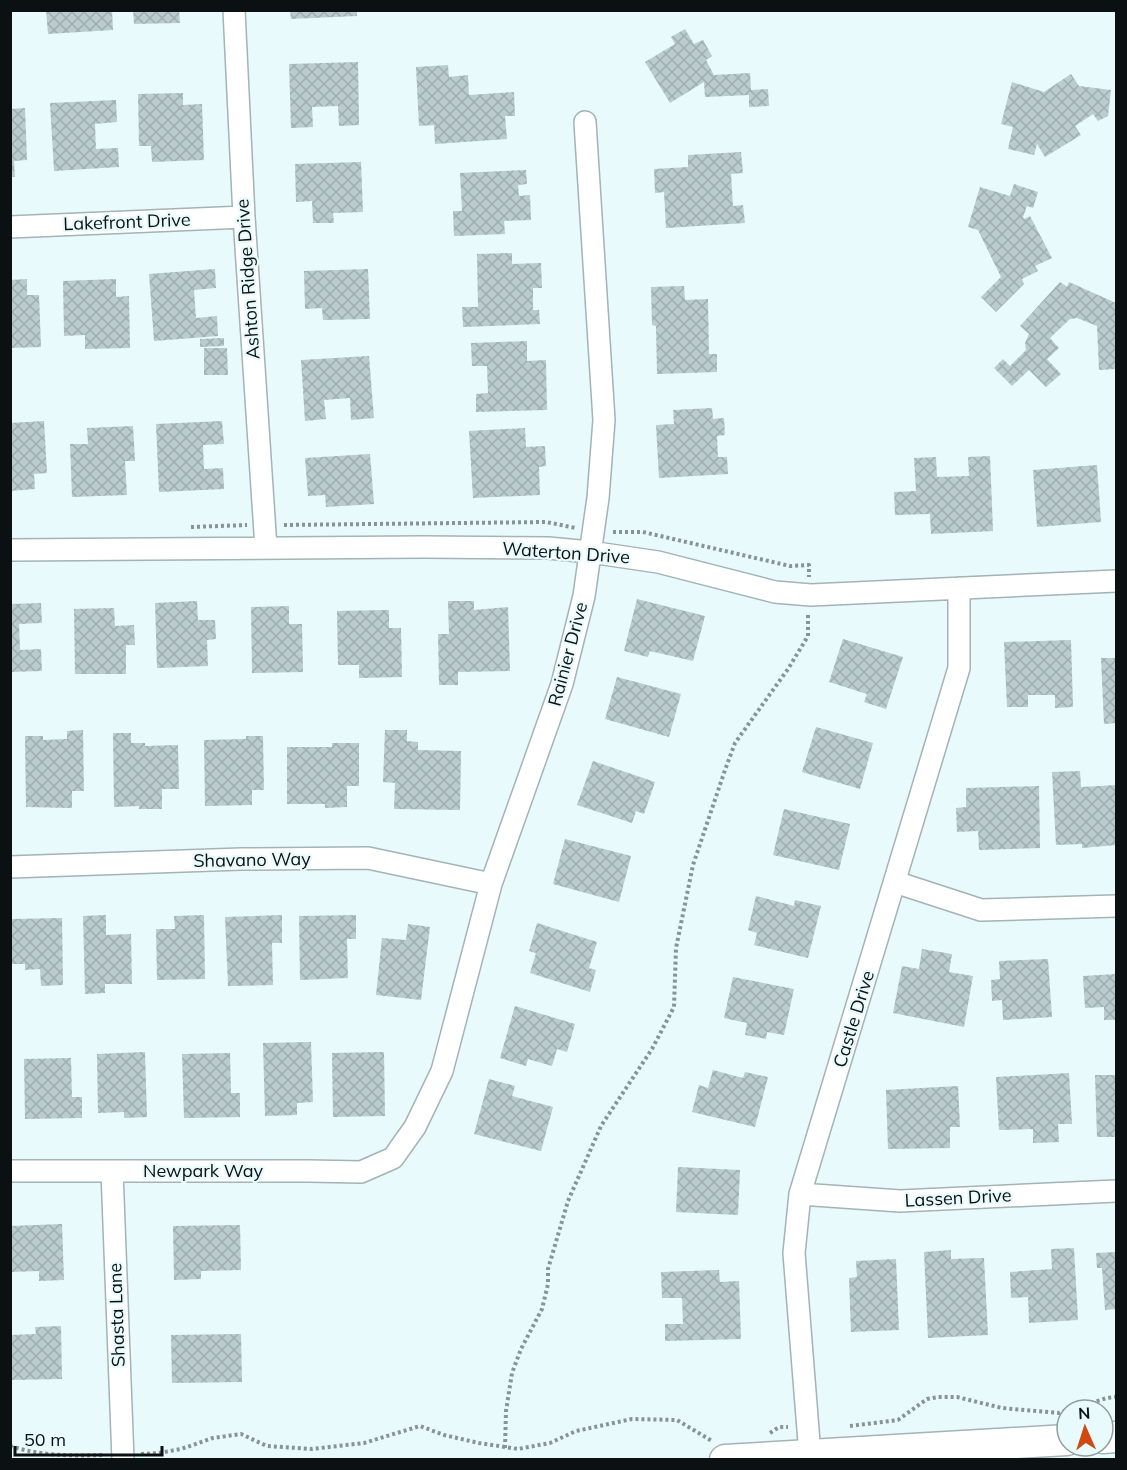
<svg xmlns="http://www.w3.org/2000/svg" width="1127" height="1470" font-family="Mulish,sans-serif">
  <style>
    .building { fill: url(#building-cross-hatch) }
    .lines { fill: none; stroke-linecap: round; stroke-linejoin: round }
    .minor-casing { stroke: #a3b3b6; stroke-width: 24 }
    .secondary-casing { stroke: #a3b3b6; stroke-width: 33 }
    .path { stroke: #879495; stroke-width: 4; stroke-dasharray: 3 3; stroke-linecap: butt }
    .minor { stroke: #fff; stroke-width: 21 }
    .secondary { stroke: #fff; stroke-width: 30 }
    .labels { text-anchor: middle; stroke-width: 4.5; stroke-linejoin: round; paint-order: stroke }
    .street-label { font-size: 18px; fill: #0b1112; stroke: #e8fafc }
  </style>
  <defs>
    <pattern id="building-cross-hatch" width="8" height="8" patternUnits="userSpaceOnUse" patternTransform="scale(1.5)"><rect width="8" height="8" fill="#baccce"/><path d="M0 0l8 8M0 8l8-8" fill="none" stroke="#9faeb0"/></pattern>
  </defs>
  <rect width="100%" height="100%" fill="#e8fafc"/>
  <path class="building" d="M46,10H112L113,30L48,34Z
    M133,10H179L180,23L134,24Z
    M290,10H357V16L291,19Z
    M685,29L694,44L703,40L712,56L706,60L714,75L750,73L751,90L768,89L769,106L749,107V95L705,97L704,82L670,103L645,62L675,44L671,37Z
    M358,62L359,125L339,126L338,106L312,107L313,127L291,128L289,64Z
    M448,65L449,77L468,75L469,95L514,92L515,116H505L507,139L435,144L434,125L419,126L416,67Z
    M1071,74L1079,86L1111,90L1108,116L1098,121L1093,114L1075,126L1081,135L1045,157L1037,144L1034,155L1008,149L1013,127L1001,124L1012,82L1044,92Z
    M183,93V105L202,104L204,160L152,162L151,146H139L138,94Z
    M116,100L117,122L95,124L96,149L118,148L119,167L54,171L50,103Z
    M25,108L27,160L14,161L15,177H10V109Z
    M741,152L743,173L731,174L733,206L743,205L745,223L666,228L664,192L655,193L654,169L688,167V155Z
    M361,162L363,212L333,213L334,223H313L312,201L296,202L295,164Z
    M526,170L527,184L518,185L519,196L530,195L531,220L504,221L505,234L454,236L453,211H462L460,173Z
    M1014,184L1038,192L1033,208L1027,206L1023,217L1024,219L1030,216L1052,258L1035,266L1038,271L1022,279L1024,284L996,312L981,297L1001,277L978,230L968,227L980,187L1010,196Z
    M512,253V264L541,263L542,288H533V310H539L540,324L463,327L462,307H478L477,254Z
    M215,269L216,288L194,290L196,318L217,316L218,336L154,341L149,274Z
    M368,269L370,319L323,320L322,308L305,309L304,271Z
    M27,279V295H39L41,347L10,348V280Z
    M116,279V297L129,296L130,348L85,349V335L64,336L63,281Z
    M1060,282L1067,287L1069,282L1116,303V369L1099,370L1097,326L1077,318L1070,319L1050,338L1059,348L1047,359L1061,374L1046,387L1029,370L1012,386L994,368L1003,359L1010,366L1026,350L1025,343L1029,334L1020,326Z
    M684,286L685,300L708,299L709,354H717V372L657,374L656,326L652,325L651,287Z
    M224,338V346L200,347V339Z
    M527,341V361L546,360L547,410L476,412V394L488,393L487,366H472L471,343Z
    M204,348H227L228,375H204Z
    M369,356L374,418L351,420L350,398L324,400L326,419L305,421L301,360Z
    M712,408L713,419L724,418L725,435L717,436L718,457H727L728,474L659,478L656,425L674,424L673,410Z
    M44,421L47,473L34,474L35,489L10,491V423Z
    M222,421L224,444L203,445L204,469L223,468L224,489L159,492L156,424Z
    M133,426L135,461H125L127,495L72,497L70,444H88L87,428Z
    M525,428L526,447L545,446L546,466L539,467L540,495L473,498L469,431Z
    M370,454L374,504L326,507L325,495L308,496L305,458Z
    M990,456L993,531L931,534L930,514L895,515L894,492L916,491L914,458L936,457L937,477L969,476L968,457Z
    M1097,465L1101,522L1037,527L1033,470Z
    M637,599L705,616L693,661L650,651L648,657L624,651Z
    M197,601L198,620H215L216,639L207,640L208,666L157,668L155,603Z
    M448,601H474V610L508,607L510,671L458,672V685H439L438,634H449Z
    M41,603L42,623L19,624L20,650L41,649L42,671L10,672V604Z
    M289,606V624H302L303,672L252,673L251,607Z
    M114,608L115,626L134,625L135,645H126V674H75L74,609Z
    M389,610V628H401L402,677L359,678V665H338L337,611Z
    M843,639L903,657L886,709L864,702L867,694L829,682Z
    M1071,640L1073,707L1055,708V695H1028V707H1007L1004,642Z
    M1101,658H1116V723L1104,724Z
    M617,677L681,694L669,737L605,719Z
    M816,727L873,743L860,789L802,772Z
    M83,730L84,791H72V808L26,807L25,736H43V740L67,739V731Z
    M385,730H407V741L418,742V750L461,751L460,810L394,809L395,783L383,782Z
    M113,733H131V743H145V746L178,745L179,789H162V809H139V806L114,807Z
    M246,736H263L264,790H252V805L205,806L204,740L246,739Z
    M332,743H359V786H347V807L325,808V804H287V747H332Z
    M593,761L655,782L644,814L636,811L632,823L577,805Z
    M1080,771L1081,787L1116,785V845L1082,848V844L1056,845L1052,772Z
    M1039,786L1040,848L979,850L978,831L957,832L956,808L966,807V788Z
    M784,809L850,824L839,870L773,855Z
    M565,839L631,856L619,902L553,884Z
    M756,896L794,906L795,900L821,906L808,958L754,945L757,933L748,930Z
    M106,915V935L131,934L132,984H105V993L85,994L83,916Z
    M204,915L205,979L157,980L156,929H175L174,916Z
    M282,915V943H272L273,985L228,986L225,917Z
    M356,915V939H347L348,978L300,980L299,916Z
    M62,918L63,985L41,986L40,969L25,970V964H10V919Z
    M537,923L597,942L589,968L596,970L590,992L530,973L536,953L529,951Z
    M408,924L430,927L421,1000L376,995L382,938L406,940Z
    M922,949L952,954L949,972L973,976L964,1027L893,1013L902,966L919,969Z
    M1048,959L1052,1017L1003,1020L1002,1000L992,1001L991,980L1000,979L999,961Z
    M1116,974V1020H1104V1007L1085,1008L1083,976Z
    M733,977L794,989L784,1035L767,1032L766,1039L745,1035L747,1023L724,1018Z
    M515,1006L575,1024L567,1052L557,1049L552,1066L528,1059L526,1066L500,1058Z
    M311,1042L313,1102L297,1103V1115L265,1116L263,1043Z
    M145,1052L147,1117L124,1118V1112L98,1113L97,1054Z
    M384,1052L385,1116L333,1117L332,1053Z
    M230,1053L231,1093H240V1117L184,1118L182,1054Z
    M71,1058L72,1097H82V1118L25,1119L24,1059Z
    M713,1070L743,1078L745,1072L768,1077L755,1127L692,1112L699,1085L708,1088Z
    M1069,1073L1072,1124H1058L1059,1142L1033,1143V1129L999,1130L996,1077Z
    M1095,1075H1116V1137H1097Z
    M489,1079L515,1086L512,1096L553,1107L541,1151L474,1134Z
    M958,1086L960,1127H950V1148L888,1149L886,1090Z
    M678,1167L740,1170L738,1215L676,1212Z
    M62,1224L64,1280L39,1281V1271L10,1272V1226Z
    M240,1225L241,1270L201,1271V1279L174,1280L173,1226Z
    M1074,1248L1078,1320L1029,1323L1028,1297L1011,1298L1010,1272L1052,1269L1051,1249Z
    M951,1250V1259L984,1258L988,1335L928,1338L924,1252Z
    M1116,1252V1309L1105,1310L1102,1268H1097L1096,1253Z
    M896,1259L899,1330L851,1332L849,1278L857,1277L856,1261Z
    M719,1270L720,1282L739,1281L741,1339L665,1341V1324H683L682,1298H662L661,1272Z
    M61,1326L62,1379L10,1380V1335L36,1334L35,1327Z
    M241,1334L242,1382L172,1383L171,1335Z"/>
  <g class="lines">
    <defs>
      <path id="minor" d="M234,10L244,217L266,548
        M10,227L244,217
        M10,550L423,547L548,548L590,552L658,562L775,592L811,595L1116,581
        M10,867L241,859L368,858L491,884
        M895,882L981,910L1116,906
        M10,1171H309L361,1172L393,1158L415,1127L442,1071L491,884L562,684L584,596L598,498L604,420L585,122
        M112,1171L123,1460
        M800,1194L900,1201L1116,1191
        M810,1455L794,1253L800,1194L959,668V588"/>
      <path id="secondary" d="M1103,1438L1116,1437
        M725,1460L1067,1440"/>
    </defs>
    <use href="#minor" class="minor-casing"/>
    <use href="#secondary" class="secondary-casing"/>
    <path class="path" d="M284,525L546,522L576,528
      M191,527L247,525
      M613,532H643L790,566L809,565V577
      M1068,1410L1107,1398L1116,1397
      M850,1426L898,1420L927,1399L938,1397H957L1002,1408L1059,1413L1067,1410
      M770,1433L779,1427H788
      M10,1446C41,1456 72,1456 104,1455
      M505,1448L506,1411L512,1373L521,1349L542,1309L548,1284V1269L568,1201L601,1126L652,1049L674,1007L676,948L693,865L725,770L735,743L788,669L808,636V614
      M141,1454L159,1453L181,1449L213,1438L241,1434L267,1446L312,1449L364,1443L420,1426L444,1435L479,1443L518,1449L550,1443L576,1431L632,1419L677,1420L712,1441"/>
    <use href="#minor" class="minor"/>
    <use href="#secondary" class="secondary"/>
  </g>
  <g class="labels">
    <g class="street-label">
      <text transform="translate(127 222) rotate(-2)" y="6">Lakefront Drive</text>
      <text transform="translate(248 279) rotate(-94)" y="6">Ashton Ridge Drive</text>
      <text transform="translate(566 553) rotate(4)" y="6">Waterton Drive</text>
      <text transform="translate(568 654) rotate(-75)" y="6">Rainier Drive</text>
      <text transform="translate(252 860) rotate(-1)" y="6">Shavano Way</text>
      <text transform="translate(854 1019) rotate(-73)" y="6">Castle Drive</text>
      <text x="203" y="1177">Newpark Way</text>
      <text transform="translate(958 1198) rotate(-3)" y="6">Lassen Drive</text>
      <text transform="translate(117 1315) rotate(-92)" y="6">Shasta Lane</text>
    </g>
  </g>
  <rect width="1127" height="1470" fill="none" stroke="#0b1112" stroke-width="24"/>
  <g transform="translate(1085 1428) rotate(357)"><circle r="28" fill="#e8fafc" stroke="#909d9e" stroke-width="1.5"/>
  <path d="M0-4.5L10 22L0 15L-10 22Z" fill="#d04914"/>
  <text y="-9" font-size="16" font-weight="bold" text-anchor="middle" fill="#0b1112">N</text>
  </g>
  <path d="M15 1446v9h147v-9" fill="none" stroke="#0b1112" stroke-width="3"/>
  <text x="24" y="1446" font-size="18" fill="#0b1112" stroke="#e8fafc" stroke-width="4.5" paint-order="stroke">50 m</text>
</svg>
